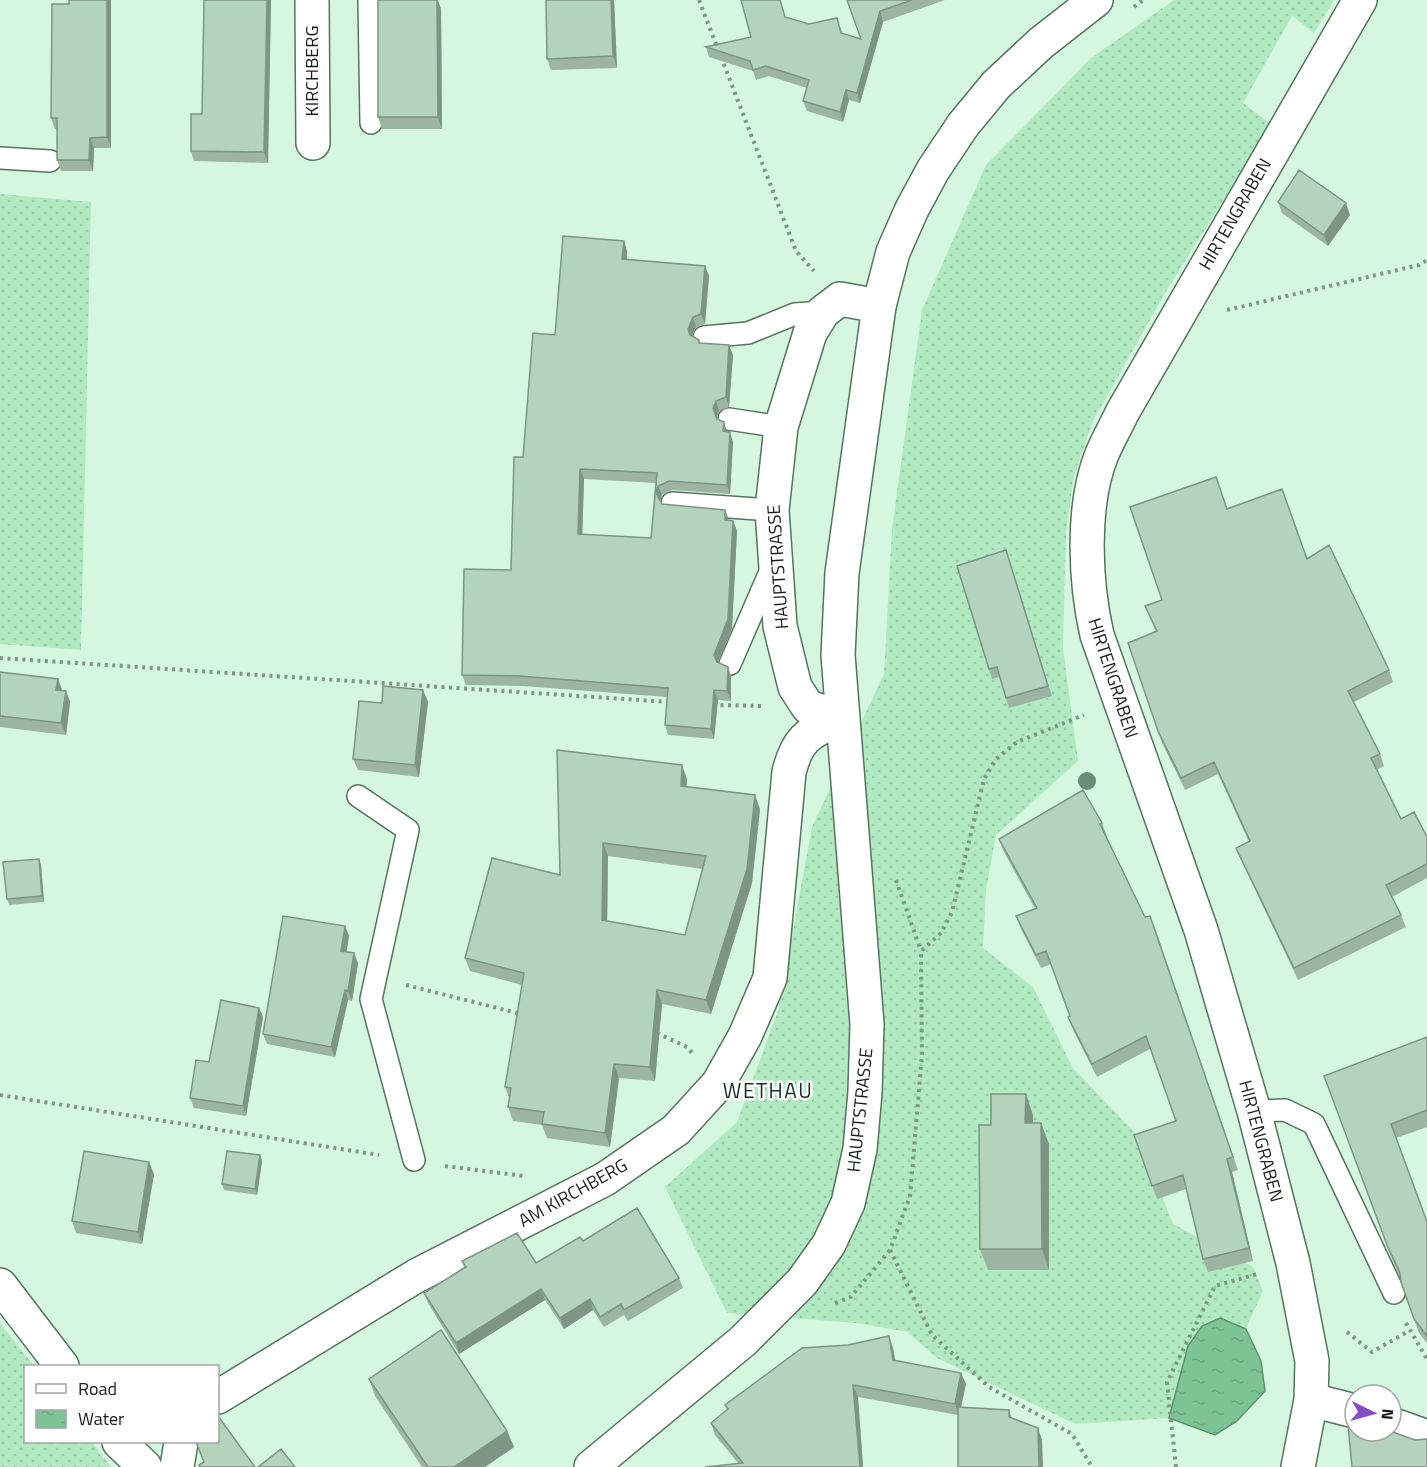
<svg xmlns="http://www.w3.org/2000/svg" width="1427" height="1467" font-family="'Titillium Web',sans-serif">
  <style>
    .grass { fill: url(#grass-dots) }
    .water { fill: url(#water-ripples); stroke: #5e926e; stroke-width: 1.5 }
    .lines { fill: none; stroke-linecap: round; stroke-linejoin: round }
    .service-casing { stroke: #56735e; stroke-width: 24 }
    .minor-casing { stroke: #56735e; stroke-width: 36 }
    .primary-casing { stroke: #56735e; stroke-width: 36 }
    .path { stroke: #809786; stroke-width: 4; stroke-dasharray: 3 4.5; stroke-linecap: butt }
    .service { stroke: #fff; stroke-width: 21 }
    .minor { stroke: #fff; stroke-width: 33 }
    .primary { stroke: #fff; stroke-width: 33 }
    .tree { fill: #6c8b76 }
    .wall { fill: #9bb5a2; fill-rule: evenodd }
    .shaded-wall { fill: #7e9484 }
    .building { fill: #b4d3bc; stroke: #7e9484; stroke-width: 1.5; fill-rule: evenodd }
    .labels { text-anchor: middle; stroke-width: 5; stroke-linejoin: round; paint-order: stroke }
    .street-label { font-size: 18px; fill: #141f17; stroke: #fff }
    .quarter-label { font-size: 21px; letter-spacing: 1.5px; fill: #15301e; stroke: #fff }
  </style>
  <defs>
    <pattern id="grass-dots" width="8" height="8" patternUnits="userSpaceOnUse" patternTransform="scale(1.5)"><rect width="8" height="8" fill="#b1e9c1"/><path d="M2 2h.1M6 6h.1" fill="none" stroke="#97c7a5" stroke-width="1.8" stroke-linecap="round"/></pattern>
    <pattern id="water-ripples" width="26" height="14" patternUnits="userSpaceOnUse" patternTransform="scale(1.5)"><rect width="26" height="14" fill="#7dc494"/><path d="M2 4q2-2 4 0t4 0M15 11q2-2 4 0t4 0" fill="none" stroke="#6ba87f"/></pattern>
  </defs>
  <rect width="100%" height="100%" fill="#d6f7df"/>
  <path class="grass" d="M1174,0H1334L1314,33L1292,16L1243,103L1271,124L1165,293L1093,421L1074,476L1066,532L1063,648L1078,761L996,835L986,890L983,948L1033,987L1073,1068L1139,1137L1173,1224L1253,1267L1263,1291L1246,1329L1220,1318L1188,1346L1169,1418L1075,1424L937,1358L907,1332L856,1323L727,1313L665,1187L737,1122L778,1011L812,827L884,674L892,529L922,310L986,165L1091,58Z
    M0,194L91,202L81,650L0,644Z
    M0,1323L34,1366H26V1442H92L111,1467H0Z"/>
  <path class="water" d="M1220,1318L1246,1329L1261,1361L1265,1391L1237,1421L1215,1435L1169,1418L1188,1346L1202,1326Z"/>
  <g class="lines">
    <defs>
      <path id="service" d="M369,0L371,123
        M0,158L50,161
        M704,337L748,333L795,314L823,312
        M729,419L781,427
        M672,503L772,510
        M730,664L773,565
        M358,796L408,830L371,999L414,1160
        M1254,1111L1285,1110L1314,1124L1394,1293"/>
      <path id="minor" d="M312,0L313,143
        M841,717L808,707L795,687L780,626L772,510L781,427L810,333L823,312L840,299L879,306
        M0,1285L62,1366
        M218,1397L416,1276L605,1179L676,1130L718,1084L745,1036L770,978L789,772C798,736 810,733 841,717
        M1311,1400L1355,1411
        M1391,1424L1427,1437
        M119,1442L145,1467
        M177,1467L181,1442
        M1298,1467L1311,1400L1312,1361L1293,1263L1254,1111L1201,930L1097,635C1085,583 1081,505 1102,454C1108,440 1116,426 1122,413L1360,0"/>
      <path id="primary" d="M591,1467L743,1341L802,1282L829,1244L848,1203L860,1149L865,1092L867,1024L838,655L842,573L879,306L893,252L912,209L933,170L963,125L996,85L1041,43L1096,0"/>
    </defs>
    <use href="#service" class="service-casing"/>
    <use href="#minor" class="minor-casing"/>
    <use href="#primary" class="primary-casing"/>
    <path class="path" d="M699,0L717,47
      M1134,7L1143,0
      M721,57L796,251L814,271
      M1227,310L1419,265L1427,260
      M0,658L670,702
      M713,705L763,706
      M896,880L921,951
      M406,985L521,1014
      M657,1033L687,1047L692,1053
      M0,1095L379,1155
      M445,1166L524,1176
      M890,1250L932,1335L989,1387L1072,1434L1092,1467
      M835,1303L851,1297L890,1250L910,1196L922,1054L921,951L941,933L952,912L984,779L996,759L1017,742L1084,715
      M1406,1323L1427,1359
      M1347,1332L1372,1352L1409,1331
      M1176,1467L1167,1382L1215,1286L1257,1274"/>
    <use href="#service" class="service"/>
    <use href="#minor" class="minor"/>
    <use href="#primary" class="primary"/>
  </g>
  <circle class="tree" cx="1087" cy="781" r="9"/>
  <path class="wall" d="M271,0L268,163L194,161L191,151L202,114Z
    M614,0L617,68L551,70L547,59Z
    M847,0H945L883,22L860,103L849,100L843,122L807,111L803,101L807,88L769,76L756,80L753,71L709,57L706,47L751,37L786,17L809,24L841,28L842,34L861,39Z
    M69,4L111,148H94L93,171H61L57,160V129H55L51,118Z
    M441,9L442,129H382L378,117Z
    M1278,202L1350,215L1328,246L1282,213Z
    M624,241L627,251V259L705,266L709,276L705,324L696,327L692,336L699,340L700,343L733,355L729,407L719,411L717,417L733,442L730,494L672,490L662,495L660,501L662,504L725,510L729,521H733L737,531L732,628L718,663L728,667L731,677V701L718,700L714,739L668,735L665,725L667,697L523,686L466,685L462,675L511,570L555,335ZM584,479L656,483L651,538L582,534Z
    M1227,509L1307,559L1389,670L1393,682L1354,702L1380,754L1384,766L1376,770L1401,819L1427,837V878L1392,897L1401,915L1406,927L1298,980L1241,860L1236,848L1249,842L1218,774L1185,790L1162,743L1158,731L1156,632L1145,606L1162,600Z
    M1006,550L1052,696L1009,708L999,677L992,679L989,669Z
    M0,672L58,679L62,690L66,691L70,702L66,735L0,727Z
    M423,690L428,702L419,777L358,770L353,759L382,703Z
    M687,779L686,787L760,809L752,883L711,1014L662,1004L655,1081L619,1078L610,1147L547,1138L542,1125L513,1121L508,1107L509,1098L505,1087L522,985L470,971L465,958L560,875ZM608,856L703,869L685,935L607,921Z
    M1102,823L1107,836H1106L1145,917L1155,928L1238,1170L1232,1172L1253,1261L1208,1272L1203,1259L1186,1189L1157,1199L1134,1135L1176,1121L1150,1049L1097,1077L1073,1030L1068,1017L1070,1016L1051,964L1041,968L1021,929L1016,916L1035,909L1004,852L999,839Z
    M39,859L41,865L44,902L9,905L7,899Z
    M345,926L349,936L346,952L358,963L352,1001L348,1000L335,1057L267,1044L263,1034Z
    M259,1008L263,1017L246,1116L194,1108L190,1098L209,1062Z
    M1427,1037V1127L1396,1138L1427,1222V1343L1419,1333L1401,1282L1400,1277L1392,1259L1324,1076Z
    M1033,1115V1123L1049,1144V1270H988L980,1249L991,1125Z
    M260,1155L262,1161L257,1195L224,1190L222,1184Z
    M154,1174L142,1244L76,1233L72,1221Z
    M583,1241L679,1278L683,1288L628,1321L624,1315L604,1327L593,1310L564,1329L545,1300L459,1354L428,1303L424,1293L464,1267L462,1261L536,1263Z
    M848,1345L893,1348L895,1360L966,1384L961,1407L1009,1410L1012,1418L1038,1428L1042,1440L958,1415L858,1397L863,1467L738,1463L715,1435L711,1423L727,1410L725,1405Z
    M369,1379L507,1431L514,1447L485,1467H422L375,1396Z"/>
  <path class="shaded-wall" d="M107,0H111V148L107,137Z
    M267,0H271L268,163L264,152Z
    M437,0H438L441,9L442,129L438,117Z
    M611,0H614L617,68L613,56Z
    M880,11L883,22L860,103L857,93Z
    M846,90L849,100L843,122L840,112Z
    M90,138L94,148L93,171L89,160Z
    M1346,203L1350,215L1328,246L1324,235Z
    M624,241L627,251L626,269L622,259Z
    M705,266L709,276L705,324L701,314Z
    M693,317L696,327L691,339L688,329Z
    M729,345L733,355L729,407L726,397Z
    M716,401L719,411L716,418L713,408Z
    M724,422L727,432L723,431Z
    M730,432L733,442L730,494L727,485Z
    M580,469L584,479L582,544L578,534Z
    M658,486L662,495L659,503L656,493Z
    M725,510L729,520L728,530L725,520Z
    M733,521L737,531L732,628L717,665L714,655Z
    M728,667L731,677V701L727,691Z
    M58,679L62,690H56Z
    M423,690L428,702L419,777L415,765Z
    M714,690L718,700L714,739L711,729Z
    M66,691L70,702L66,735L61,723Z
    M682,765L687,779L686,800L681,786Z
    M755,795L760,809L752,883L711,1014L706,1000Z
    M603,843L608,856L607,934L602,920Z
    M39,859L41,865L44,902L42,896Z
    M345,926L349,936L345,961L341,951Z
    M354,953L358,963L352,1001L348,991Z
    M345,990L348,1000L335,1057L331,1047Z
    M657,990L662,1004L655,1081L650,1067Z
    M259,1008L263,1017L246,1116L243,1106Z
    M614,1064L619,1078L610,1147L605,1133Z
    M1026,1094L1033,1115V1144L1025,1123Z
    M1041,1123L1049,1144V1270L1042,1249Z
    M260,1155L262,1161L257,1195L255,1189Z
    M1227,1159L1232,1172L1253,1261L1249,1248Z
    M149,1162L154,1174L142,1244L138,1232Z
    M541,1289L545,1300L459,1354L456,1343Z
    M590,1299L593,1310L564,1329L560,1318Z
    M889,1336L893,1348L897,1371L893,1360Z
    M961,1373L966,1384L959,1416L955,1404Z
    M853,1385L858,1397L863,1467H860Z
    M1038,1428L1042,1440L1043,1467H1039Z
    M507,1431L514,1447L485,1467H454Z"/>
  <path class="building" d="M69,0H107V137L90,138L89,160H57V118H51L52,4H69Z
    M204,0H267L264,152L191,151V114H202Z
    M378,0H437L438,117H378Z
    M546,0H611L613,56L547,59Z
    M741,0H780L785,17L809,24L837,18L841,33L861,39L847,0H912L880,11L857,93L846,90L840,112L803,101L809,80L766,66L753,70L750,61L706,47L751,37Z
    M1299,170L1346,203L1324,235L1278,202Z
    M563,236L624,241L622,259L705,266L701,314L693,317L688,329L690,335L699,340V343L729,345L726,397L716,401L713,408L717,419L724,422L723,431L730,432L727,485L669,481L658,486L656,493L662,504L725,510V520L733,521L728,619L714,655L717,662L728,667L727,691L714,690L711,729L665,725L668,688L520,676L462,675L464,569L511,570L514,457H523L533,333L555,335ZM580,469L657,473L651,538L578,534Z
    M1216,477L1227,509L1282,489L1307,559L1329,545L1389,670L1348,691L1380,754L1371,758L1401,819L1414,812L1427,837V864L1386,885L1401,915L1294,968L1236,848L1250,841L1214,762L1181,778L1158,731L1128,643L1157,631L1145,606L1162,600L1130,507Z
    M1006,550L1048,686L1006,698L997,667L989,669L957,566Z
    M0,672L58,679L56,690L66,691L61,723L0,716Z
    M383,686L423,690L415,765L353,759L359,701L382,703Z
    M557,750L682,765L681,786L755,795L747,869L706,1000L657,990L650,1067L614,1064L605,1133L542,1124L544,1112L508,1107L511,1088L505,1087L524,973L465,958L492,858L560,875ZM603,843L706,856L685,935L602,920Z
    M1083,790L1102,823L1100,824L1145,917L1150,916L1233,1157L1227,1159L1249,1248L1203,1259L1183,1175L1152,1186L1134,1135L1176,1121L1146,1036L1092,1064L1068,1017L1070,1016L1046,951L1036,955L1016,916L1037,908L999,839Z
    M39,859L42,896L7,899L3,862Z
    M283,916L345,926L341,951L354,953L348,991L345,990L331,1047L263,1034Z
    M221,1000L259,1008L243,1106L190,1098L196,1060L209,1062Z
    M1427,1037V1110L1391,1124L1427,1222V1336L1414,1319L1401,1282L1400,1273L1387,1245L1324,1076Z
    M991,1094H1026L1025,1123H1041L1042,1249H980L979,1125H991Z
    M84,1151L149,1162L138,1232L72,1221Z
    M227,1151L260,1155L255,1189L222,1184Z
    M637,1208L679,1278L624,1310L621,1304L600,1317L590,1299L560,1318L541,1289L456,1343L424,1293L466,1267L462,1261L517,1233L536,1263L580,1237L583,1241Z
    M441,1330L507,1431L454,1467H428L369,1379Z
    M889,1336L893,1360L961,1373L955,1404L853,1385L860,1467H705L743,1463L711,1423L728,1409L725,1405L802,1348L848,1345Z
    M958,1407L1009,1410V1417L1038,1428L1039,1467H958Z
    M1347,1415L1355,1417V1431H1390L1415,1440L1427,1439V1467H1352Z
    M218,1416L255,1467H200L199,1465L204,1462L196,1442H218Z
    M281,1449L295,1467H258Z"/>
  <g class="labels">
    <g class="street-label">
      <text transform="translate(312 71) rotate(-90)" y="6">KIRCHBERG</text>
      <text transform="translate(1235 214) rotate(-60)" y="6">HIRTENGRABEN</text>
      <text transform="translate(778 567) rotate(-94)" y="6">HAUPTSTRASSE</text>
      <text transform="translate(1113 678) rotate(72)" y="6">HIRTENGRABEN</text>
      <text transform="translate(860 1110) rotate(-84)" y="6">HAUPTSTRASSE</text>
      <text transform="translate(1261 1141) rotate(75)" y="6">HIRTENGRABEN</text>
      <text transform="translate(573 1193) rotate(-29)" y="6">AM KIRCHBERG</text>
    </g>
    <g class="quarter-label">
      <text x="768" y="1098">WETHAU</text>
    </g>
  </g>
  <rect x="24" y="1365" width="195" height="78" fill="#ffffff" stroke="#a1a5a2" stroke-width="1.5"/>
  <rect x="36" y="1384" width="30" height="9" fill="#ffffff" stroke="#a1a5a2" stroke-width="1.5"/>
  <text x="78" y="1395" font-size="18" fill="#141f17">Road</text>
  <rect x="36" y="1410" width="30" height="18" fill="url(#water-ripples)" stroke="#a1a5a2" stroke-width="1.5"/>
  <text x="78" y="1425" font-size="18" fill="#141f17">Water</text>
  <g transform="translate(1373 1413) rotate(95)"><circle r="28" fill="#ffffff" stroke="#a1a5a2" stroke-width="1.5"/>
  <path d="M0-4.5L10 22L0 15L-10 22Z" fill="#874dc4"/>
  <text y="-9" font-size="16" font-weight="bold" text-anchor="middle" fill="#141f17">N</text>
  </g>
</svg>
